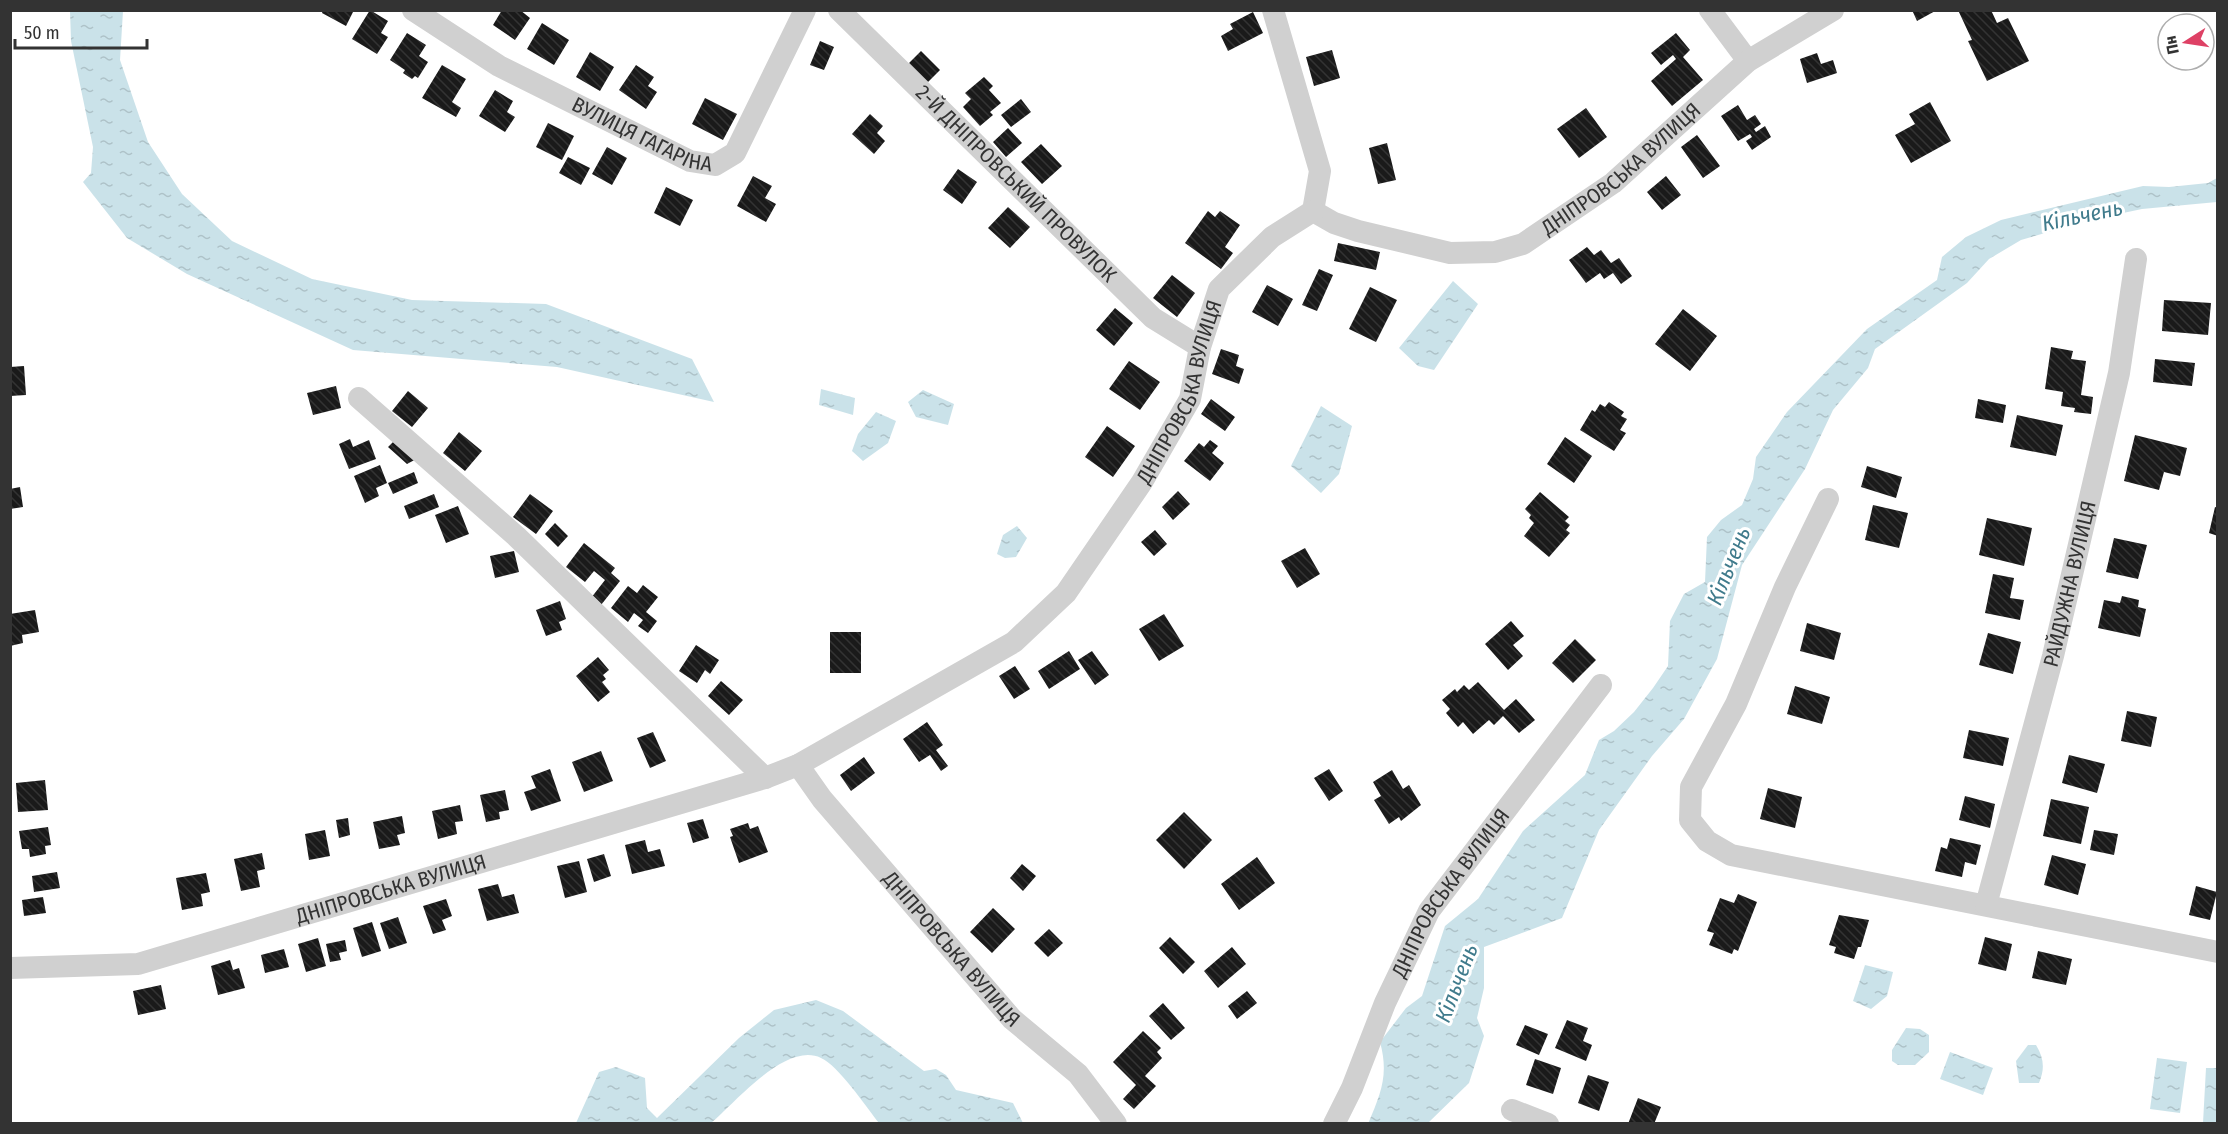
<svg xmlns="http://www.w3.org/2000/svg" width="2228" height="1134" font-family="'Fira Sans Condensed',sans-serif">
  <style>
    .water { fill: url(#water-ripples) }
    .building { fill: url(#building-back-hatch) }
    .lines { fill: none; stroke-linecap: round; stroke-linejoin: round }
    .minor { stroke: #d0d0d0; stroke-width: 22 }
    .labels { text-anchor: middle; stroke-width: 6; stroke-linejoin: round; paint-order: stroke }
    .street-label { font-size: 21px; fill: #333; stroke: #fff }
    .water-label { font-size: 22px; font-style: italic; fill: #407b8c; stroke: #fff }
  </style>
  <defs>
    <pattern id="water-ripples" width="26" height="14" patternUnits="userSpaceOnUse" patternTransform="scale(1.5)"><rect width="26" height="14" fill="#cae2e9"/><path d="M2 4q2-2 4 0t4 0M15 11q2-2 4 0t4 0" fill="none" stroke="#aec2c8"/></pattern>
    <pattern id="building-back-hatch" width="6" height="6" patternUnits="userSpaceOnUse" patternTransform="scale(1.5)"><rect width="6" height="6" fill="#1a1a1a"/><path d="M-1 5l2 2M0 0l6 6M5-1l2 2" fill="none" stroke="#333"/></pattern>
  </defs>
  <rect width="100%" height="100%" fill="#fff"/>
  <path class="water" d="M70,11H123L120,60L148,142L182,194L232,241L312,279L412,300L546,304L692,359L714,402L557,367L353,350L187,274L127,238L83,182L91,173L93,147L71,41Z
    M2217,178V202L2142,209L2090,220L2021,240L1989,259L1967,283L1875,349L1868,368L1833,410L1805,469L1742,565L1717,659L1684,719L1652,756L1599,830L1562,918L1484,947V988L1477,1018L1484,1036L1469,1083L1428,1123L1368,1124C1381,1093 1389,1075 1380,1042L1406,1008L1422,996L1445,926L1478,899L1523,831L1585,775L1599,740L1614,731L1634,712L1653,688L1668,666L1670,621L1684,594L1705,582L1707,537L1721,520L1742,505L1753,479L1756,457L1787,412L1867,329L1937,280L1942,257L1966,237L2001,220L2143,186L2169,187L2208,183Z
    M1453,281L1478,304L1434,370L1418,366L1399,348Z
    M821,389L855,398L853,415L819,405Z
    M923,390L954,404L948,425L916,417L908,402Z
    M1321,406L1352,426L1339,474L1321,493L1291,466Z
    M876,412L896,421L888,443L863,461L852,451L858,434Z
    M1017,526L1027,538L1016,557L1005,558L997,554L1003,535Z
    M1865,965L1893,972L1887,996L1871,1009L1853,1001Z
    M816,1000L843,1011L924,1071L936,1069L946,1075L956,1090L1013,1103L1023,1123H879C867,1108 838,1065 821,1058C786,1041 735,1103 711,1123H576L599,1072L616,1067L645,1078L647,1108L657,1118L739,1038L774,1010Z
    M1906,1028L1920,1029L1929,1035V1052L1915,1065H1898L1892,1061V1050Z
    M2028,1045H2036C2044,1058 2045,1069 2039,1083H2019L2016,1061Z
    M1950,1052L1993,1068L1983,1095L1940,1079Z
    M2157,1058L2187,1062L2180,1113L2150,1109Z
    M2206,1068H2217V1123H2203Z"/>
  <path class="building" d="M323,10H354L346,26L322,13Z
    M370,10L388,21L381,33L388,37L377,54L352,39Z
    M502,10H520L530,18L515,40L493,25Z
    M1912,10H1937L1917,21Z
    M1958,10H1991L1997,23L2008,18L2029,61L1987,81L1968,41L1972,40Z
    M1253,12L1263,33L1228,51L1221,36L1233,29L1230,24Z
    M542,23L569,40L554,65L527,49Z
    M407,33L426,45L419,56L428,62L418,78L415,76L412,79L403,73L405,70L390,60Z
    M1676,33L1690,50L1683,57L1703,80L1672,106L1651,81L1676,59L1673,55L1661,65L1651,53Z
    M820,41L834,47L824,70L810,65Z
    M1332,50L1340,78L1314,86L1306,57Z
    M921,51L940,70L928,82L909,63Z
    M590,52L614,67L600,91L576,77Z
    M1817,53L1821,64L1833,60L1837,73L1807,83L1800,59Z
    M442,65L466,79L452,102L461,108L456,117L422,98Z
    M636,65L654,77L648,86L657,92L646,109L619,90Z
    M984,77L993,86L989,90L1001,103L990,112L993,115L980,126L963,107L971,99L965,93Z
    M495,90L513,101L507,112L515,117L505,132L479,116Z
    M705,98L737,114L723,140L692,124Z
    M1021,99L1031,112L1011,127L1001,115Z
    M1930,102L1951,141L1911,163L1895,135L1915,124L1909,114Z
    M1738,105L1747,120L1755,115L1761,124L1754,129L1756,132L1765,126L1771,137L1752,150L1746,141L1752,137L1750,134L1738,141L1721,116Z
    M1586,108L1607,137L1579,158L1557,129Z
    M870,114L883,126L877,133L885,141L874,154L852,134Z
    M548,123L574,136L562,160L536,147Z
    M1008,128L1022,143L1006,157L993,142Z
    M1697,135L1720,166L1703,178L1681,147Z
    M1387,143L1396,180L1378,184L1369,148Z
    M1041,144L1062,166L1042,184L1021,162Z
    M607,147L627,158L612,185L592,174Z
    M568,157L590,168L581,185L559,173Z
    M958,169L977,182L962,204L943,190Z
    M753,176L772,186L765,198L776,204L766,222L737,206Z
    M1666,176L1681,195L1662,210L1647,192Z
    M666,187L693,200L680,226L654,213Z
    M1008,207L1030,227L1010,248L988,228Z
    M1208,211L1215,217L1220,211L1240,225L1225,247L1233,253L1221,269L1185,243Z
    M1338,243L1380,252L1376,270L1334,261Z
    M1587,247L1594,255L1601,250L1611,263L1619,258L1632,276L1621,284L1613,273L1604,279L1600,273L1586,283L1569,260Z
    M1319,269L1333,275L1317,311L1302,305Z
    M1172,275L1195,293L1177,317L1153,298Z
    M1267,285L1293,299L1278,326L1252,312Z
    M1370,287L1397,300L1376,342L1349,329Z
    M2164,300L2211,303L2208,335L2162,331Z
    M1115,308L1133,323L1114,346L1096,330Z
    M1683,309L1717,336L1690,371L1655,344Z
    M2051,347L2073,351L2071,359L2086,361L2081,395L2093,397L2091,414L2074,412L2075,408L2061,406L2063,392L2045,389Z
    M1221,349L1239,355L1236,366L1244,369L1239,384L1212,374Z
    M2155,359L2195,363L2192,386L2153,382Z
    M1129,361L1160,382L1140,410L1109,389Z
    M24,366L26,395L10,396V367Z
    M336,386L341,408L313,415L307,393Z
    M408,391L428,408L412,427L392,411Z
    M1211,399L1235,417L1225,431L1201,414Z
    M1978,399L2006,405L2003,423L1975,418Z
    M1609,402L1624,412L1621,416L1627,419L1620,430L1626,433L1614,451L1580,430L1592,410L1595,412L1600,404L1605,407Z
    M2017,415L2063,425L2056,456L2010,447Z
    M1107,426L1135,446L1113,477L1085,457Z
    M459,432L482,451L465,471L443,453Z
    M2135,435L2187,448L2180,476L2164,472L2159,490L2124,481Z
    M398,437L420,457L407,464L388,447Z
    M1565,437L1592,456L1574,483L1547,464Z
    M350,439L353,447L369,440L376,459L349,469L339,444Z
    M1210,440L1218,446L1212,453L1224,463L1210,481L1184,461L1199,443L1204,447Z
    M380,465L387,483L376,488L379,496L365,503L354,476Z
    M1867,466L1902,477L1896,498L1861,487Z
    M414,472L418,483L393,494L388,483Z
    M20,487L23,507L10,509V489Z
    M1178,491L1190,504L1173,520L1162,507Z
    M1540,492L1569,517L1565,521L1570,525L1566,530L1570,533L1549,557L1524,536L1534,523L1529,518L1531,515L1525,509Z
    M434,494L439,507L409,519L404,506Z
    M530,494L553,511L536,534L513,517Z
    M1873,505L1908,513L1899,548L1865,540Z
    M458,506L469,534L446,543L435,515Z
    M2215,507L2218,508V536L2209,533Z
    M1987,518L2032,528L2024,566L1979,555Z
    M555,523L568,536L558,547L545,534Z
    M1155,530L1167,544L1154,556L1141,542Z
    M2114,538L2147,545L2138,579L2106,572Z
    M584,543L615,568L611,573L620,581L601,605L591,598L605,580L594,571L585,582L566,567Z
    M1305,548L1320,574L1297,588L1281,561Z
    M514,551L519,572L495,578L490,556Z
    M1993,574L2014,578L2010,598L2024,600L2020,620L1985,613Z
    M643,585L658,597L646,612L657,621L648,633L638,626L643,620L634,613L628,622L611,608L628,586L637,593Z
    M2122,596L2139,600L2138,607L2146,609L2140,637L2098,628L2104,600L2120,603Z
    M560,601L566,619L559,622L562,630L546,636L536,610Z
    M35,610L39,632L22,635L23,643L10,646V614Z
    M1164,614L1184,646L1159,661L1139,629Z
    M1511,621L1524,636L1513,645L1523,656L1508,670L1485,644Z
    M1807,623L1841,633L1834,660L1800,651Z
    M830,632H861V673H830Z
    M1988,633L2021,642L2013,674L1979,665Z
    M1575,639L1596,660L1573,683L1552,663Z
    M696,645L719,660L710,674L705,670L697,683L679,671Z
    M1069,651L1080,669L1049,689L1038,671Z
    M1092,651L1109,675L1095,685L1078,660Z
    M598,657L609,670L603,675L606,679L602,682L610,692L598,702L576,676Z
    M1015,666L1030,689L1014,699L999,676Z
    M721,681L743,700L729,715L708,696Z
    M1478,682L1504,710L1516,699L1535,720L1519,733L1503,716L1494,725L1489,720L1473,734L1463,722L1458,727L1446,713L1450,709L1442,700L1455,689L1457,692L1464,685L1469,690Z
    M1795,686L1830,697L1822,724L1787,714Z
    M2127,711L2157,717L2151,747L2121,741Z
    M927,722L943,745L936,750L948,766L941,771L930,755L919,762L903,739Z
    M1969,730L2009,738L2003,766L1963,758Z
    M653,732L666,761L650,768L637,738Z
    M601,751L613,781L584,792L572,762Z
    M2069,755L2105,764L2097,793L2062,783Z
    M864,757L875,773L851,791L840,775Z
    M550,769L561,801L531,811L524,792L536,788L531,776Z
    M1329,769L1343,791L1329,801L1314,778Z
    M1392,770L1403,789L1409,785L1421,805L1401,821L1399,817L1389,824L1374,800L1381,796L1373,782Z
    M45,780L48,810L18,812L16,783Z
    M1768,788L1802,797L1795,828L1760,819Z
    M505,790L509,810L499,812L500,819L486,822L480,795Z
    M1965,796L1995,804L1990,828L1959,820Z
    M2051,799L2089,807L2081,844L2043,836Z
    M460,805L463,821L455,822L457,834L438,839L432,811Z
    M1184,812L1212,840L1184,869L1156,840Z
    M402,816L405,833L397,835L400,845L379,849L373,822Z
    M348,818L350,835L339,838L336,820Z
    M703,819L709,838L693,843L687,823Z
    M748,823L750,829L758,826L768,852L739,863L730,837L733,836L730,829Z
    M48,827L51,845L45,846L46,854L30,857L29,849H22L19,831Z
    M325,830L330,856L309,860L305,834Z
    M2094,830L2118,834L2114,855L2090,850Z
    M1950,838L1981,845L1976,865L1965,862L1962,877L1935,871L1941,847L1947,849Z
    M645,840L648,852L660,849L665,866L632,874L625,845Z
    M262,853L265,869L257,871L260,887L241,891L234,859Z
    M604,854L611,876L594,882L587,859Z
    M2052,855L2086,864L2078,895L2044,885Z
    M1257,857L1275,883L1239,910L1221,884Z
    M579,861L587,892L565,898L557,866Z
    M1022,864L1036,876L1023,891L1010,878Z
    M57,872L60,888L34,892L32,876Z
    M206,873L210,892L201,894L203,906L182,910L176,878Z
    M498,884L502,897L514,894L519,913L487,921L478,889Z
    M2196,886L2217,892L2210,920L2189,915Z
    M1738,894L1757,902L1738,951L1734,949L1732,954L1709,945L1714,933L1707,931L1720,898L1734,903Z
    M43,897L46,913L24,916L22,900Z
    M446,899L452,916L442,920L446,930L433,934L423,906Z
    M993,908L1015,929L992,953L970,932Z
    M1839,915L1869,920L1861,947H1858L1854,959L1834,953L1836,947L1829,945Z
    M398,917L407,943L389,949L380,923Z
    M372,922L381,951L362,957L353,928Z
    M1049,929L1063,943L1048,957L1034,943Z
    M1170,937L1195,962L1183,974L1159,948Z
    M1985,937L2012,944L2006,971L1978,964Z
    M318,938L326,966L306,972L298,944Z
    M345,940L347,951L339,953L341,960L330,962L326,944Z
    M1232,947L1246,964L1218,988L1204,971Z
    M284,949L289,967L265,973L261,955Z
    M2038,951L2072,959L2066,985L2032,978Z
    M230,960L233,970L239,968L245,988L218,995L211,966Z
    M161,985L166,1009L138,1015L133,991Z
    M1247,991L1257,1003L1237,1019L1228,1006Z
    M1163,1003L1185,1028L1171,1040L1149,1016Z
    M1567,1020L1588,1028L1583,1041L1592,1045L1586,1061L1555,1048Z
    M1525,1025L1548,1034L1539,1055L1516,1045Z
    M1143,1031L1161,1048L1157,1052L1162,1058L1145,1076L1156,1086L1134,1109L1123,1099L1136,1085L1113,1062Z
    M1535,1059L1561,1068L1553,1094L1526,1085Z
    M1588,1075L1609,1082L1599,1111L1578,1103Z
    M1638,1098L1661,1107L1654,1124H1628Z"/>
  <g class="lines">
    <g class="minor">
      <path id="s1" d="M413,10L499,66L690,161L715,165L735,153L805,10"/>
      <path id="s2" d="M839,10L1153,318L1200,347"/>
      <path d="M1273,10L1320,171L1313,211"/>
      <path d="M1710,10L1748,61"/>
      <path id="s3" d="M1313,211L1334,223L1358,231L1450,253L1495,252L1523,244L1613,183L1748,61L1833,10"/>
      <path d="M359,398L516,536L765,778"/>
      <path d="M1828,499L1785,587L1736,704L1691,787L1690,820L1707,841L1731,855L2218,952"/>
      <path id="s4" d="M798,765L822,799L1012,1019L1078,1074L1116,1124"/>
      <path id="s5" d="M1986,905L2053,656L2119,373L2136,259"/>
      <path id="s6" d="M10,968L138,964L765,778L798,765L1014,642L1066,593L1142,482L1190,399L1200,347L1219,289L1272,237L1313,211"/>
      <path d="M1512,1110L1548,1124"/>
      <path id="s7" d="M1334,1124L1352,1088L1385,1003L1429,911L1601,685"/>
    </g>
  </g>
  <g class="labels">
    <g class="street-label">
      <text dy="7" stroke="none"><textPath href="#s1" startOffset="262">ВУЛИЦЯ ГАГАРІНА</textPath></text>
      <text dy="7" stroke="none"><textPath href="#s3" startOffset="342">ДНІПРОВСЬКА ВУЛИЦЯ</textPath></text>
      <text dy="7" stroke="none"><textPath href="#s2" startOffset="248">2-Й ДНІПРОВСЬКИЙ ПРОВУЛОК</textPath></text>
      <text dy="7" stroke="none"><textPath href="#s6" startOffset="1371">ДНІПРОВСЬКА ВУЛИЦЯ</textPath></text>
      <text dy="7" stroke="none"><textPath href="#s5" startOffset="332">РАЙДУЖНА ВУЛИЦЯ</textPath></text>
      <text dy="7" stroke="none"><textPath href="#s6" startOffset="392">ДНІПРОВСЬКА ВУЛИЦЯ</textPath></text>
      <text dy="7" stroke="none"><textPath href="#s7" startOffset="260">ДНІПРОВСЬКА ВУЛИЦЯ</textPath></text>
      <text dy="7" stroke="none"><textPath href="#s4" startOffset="240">ДНІПРОВСЬКА ВУЛИЦЯ</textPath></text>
    </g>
    <g class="water-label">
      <text transform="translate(2082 215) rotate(-12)" y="8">Кільчень</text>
      <text transform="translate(1728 566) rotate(-68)" y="8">Кільчень</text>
      <text transform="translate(1456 983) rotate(-69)" y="8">Кільчень</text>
    </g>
  </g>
  <rect width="2228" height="1134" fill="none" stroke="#333333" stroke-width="24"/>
  <g transform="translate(2186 42) rotate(258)"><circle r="28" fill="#ffffff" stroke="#adadad" stroke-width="1.5"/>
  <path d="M0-4.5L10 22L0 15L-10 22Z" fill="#de4165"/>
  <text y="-9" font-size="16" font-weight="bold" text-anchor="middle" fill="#333333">Пн</text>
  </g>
  <path d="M15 39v9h132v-9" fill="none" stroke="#333333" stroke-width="3"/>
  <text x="24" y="39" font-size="18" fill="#333333" stroke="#ffffff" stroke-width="4.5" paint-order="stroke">50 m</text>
</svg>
